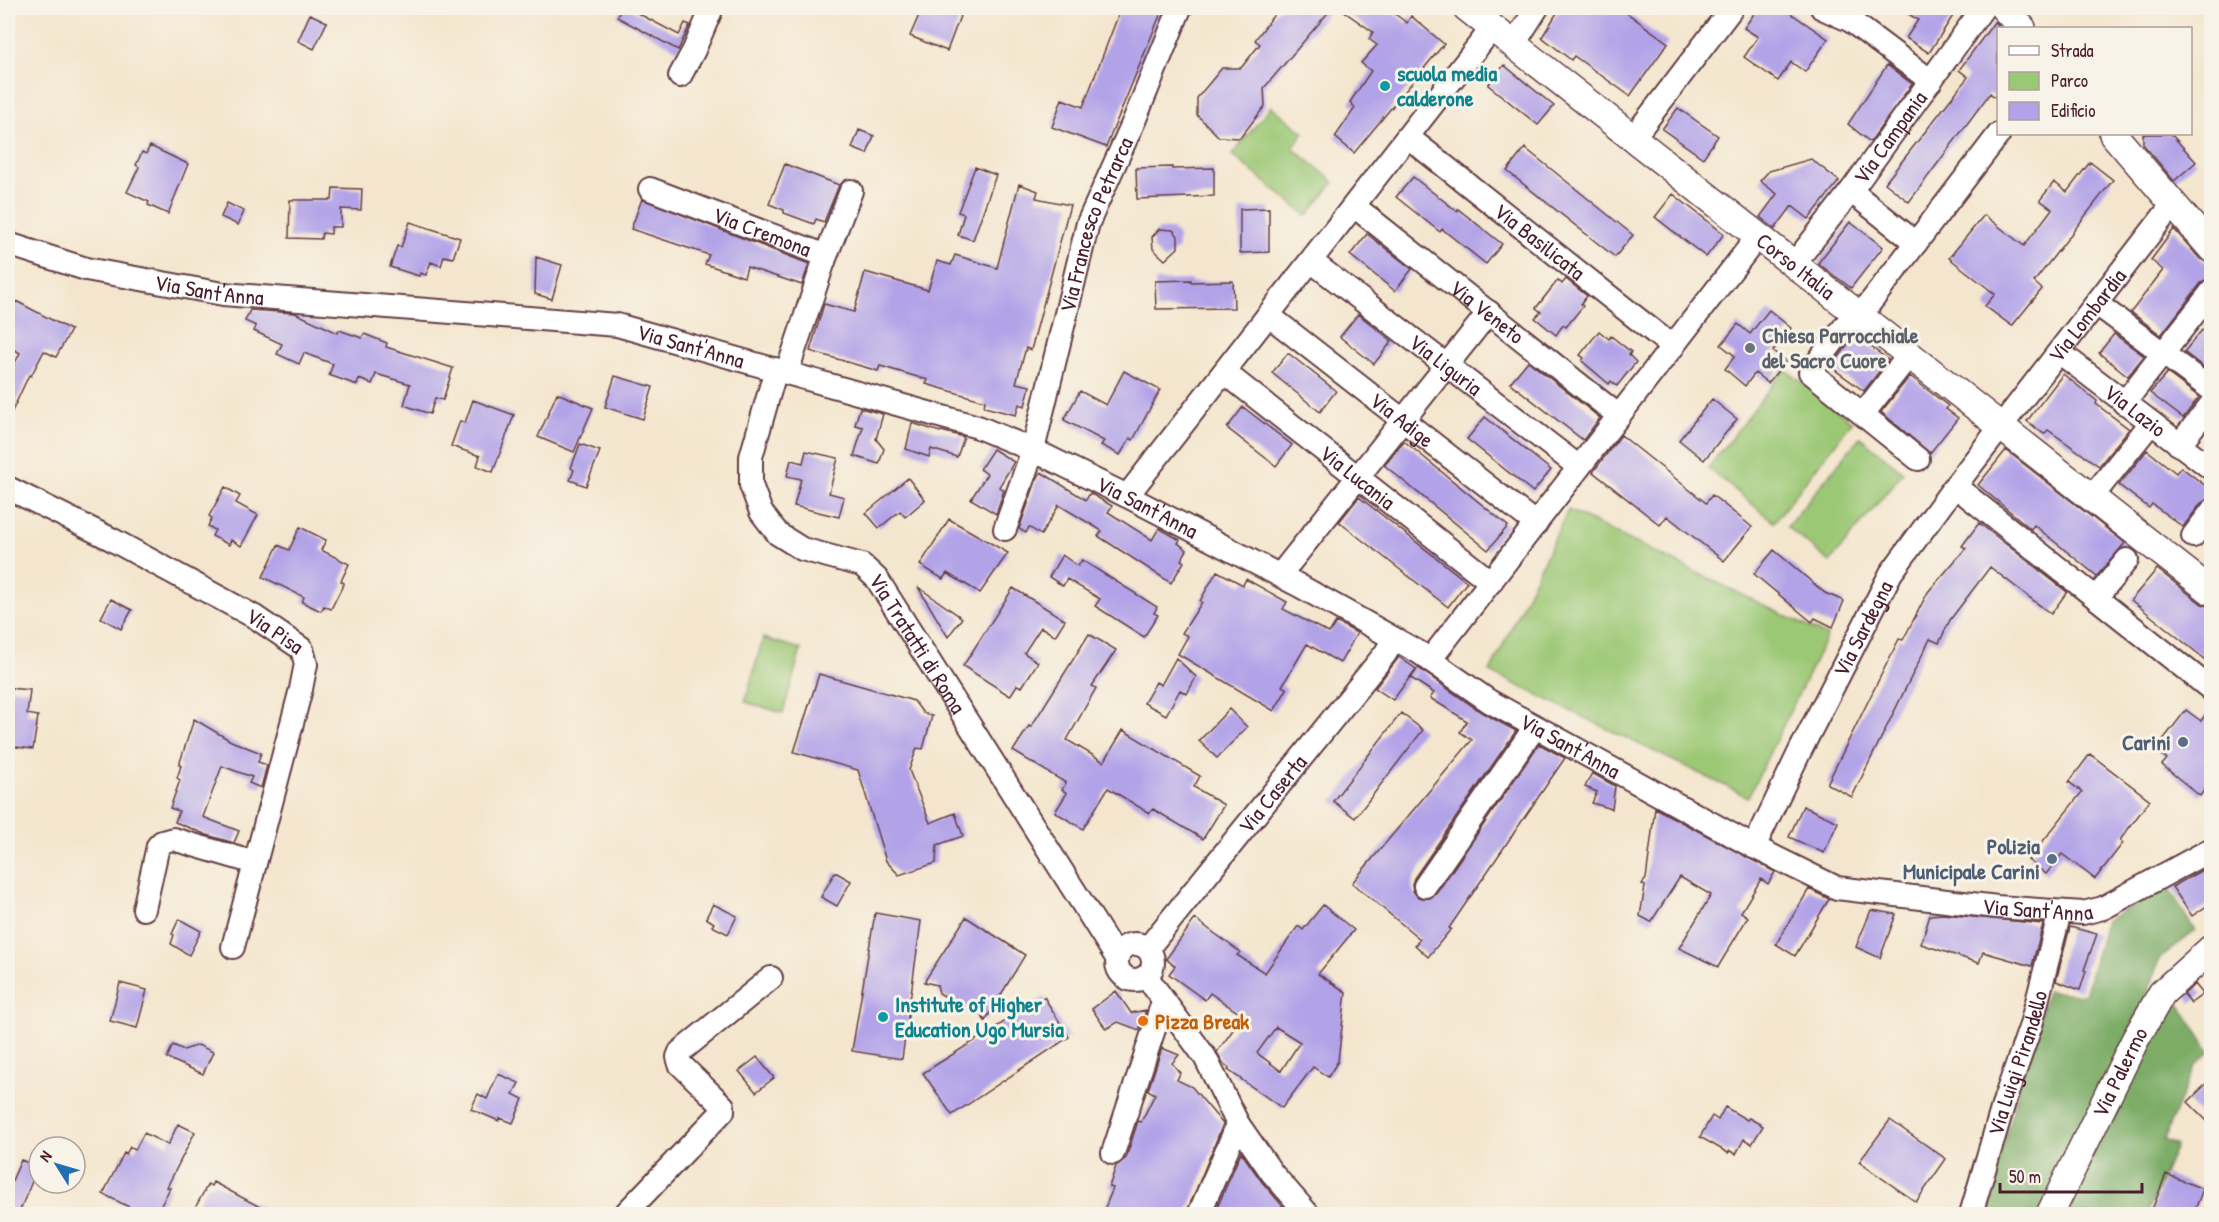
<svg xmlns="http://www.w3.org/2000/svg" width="2219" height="1222" font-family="'Patrick Hand',sans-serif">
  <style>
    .green { fill: #9bc875; stroke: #727450; stroke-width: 1.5 }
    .forest { fill: #7cac66; stroke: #636648; stroke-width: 1.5 }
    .building { fill: #b2a3e8; fill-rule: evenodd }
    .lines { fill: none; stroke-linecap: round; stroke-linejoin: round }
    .minor-casing { stroke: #643d43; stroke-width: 26 }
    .tertiary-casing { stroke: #643d43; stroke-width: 30 }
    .minor { stroke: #fff; stroke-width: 22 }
    .tertiary { stroke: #fff; stroke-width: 27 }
    .culture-dot { fill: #0f9aa8; stroke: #f7f3e8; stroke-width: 2 }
    .worship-dot { fill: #6b7280; stroke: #f7f3e8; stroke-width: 2 }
    .service-dot { fill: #5c6f8a; stroke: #f7f3e8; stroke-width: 2 }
    .food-dot { fill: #e8710a; stroke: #f7f3e8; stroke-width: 2 }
    .labels { text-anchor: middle; stroke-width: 6; stroke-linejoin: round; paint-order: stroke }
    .culture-label { font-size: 22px; font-weight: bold; fill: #0d838f; stroke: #f7f3e8; text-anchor: start }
    .street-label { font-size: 22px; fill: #4a1f2b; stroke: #f7f3e8 }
    .worship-label { font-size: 22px; font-weight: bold; fill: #5b616d; stroke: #f7f3e8; text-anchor: start }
    .service-label { font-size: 22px; font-weight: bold; fill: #4e5e75; stroke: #f7f3e8; text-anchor: end }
    .food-label { font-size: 22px; font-weight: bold; fill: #c56008; stroke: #f7f3e8; text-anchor: start }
  </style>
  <rect width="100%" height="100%" fill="#f7f3e8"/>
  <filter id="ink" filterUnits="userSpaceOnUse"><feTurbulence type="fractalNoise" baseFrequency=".0167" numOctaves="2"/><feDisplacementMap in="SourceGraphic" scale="12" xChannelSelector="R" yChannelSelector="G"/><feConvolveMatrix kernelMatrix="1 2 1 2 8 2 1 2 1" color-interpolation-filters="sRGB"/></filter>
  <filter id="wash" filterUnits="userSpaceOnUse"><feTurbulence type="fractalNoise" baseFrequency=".008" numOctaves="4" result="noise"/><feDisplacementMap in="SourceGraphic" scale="24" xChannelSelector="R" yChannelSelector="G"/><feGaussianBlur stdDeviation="1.35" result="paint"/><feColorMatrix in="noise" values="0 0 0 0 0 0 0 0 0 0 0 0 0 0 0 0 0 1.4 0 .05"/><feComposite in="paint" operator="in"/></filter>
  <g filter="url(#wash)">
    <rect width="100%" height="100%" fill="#f4e6ce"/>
    <path class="green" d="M1271,106L1304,133L1293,148L1334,182L1307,216L1232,155Z
      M1785,369L1852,422L1774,522L1708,468Z
      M1860,437L1903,472L1830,562L1787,527Z
      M1568,510L1827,636L1748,797L1490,672Z
      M763,638L801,649L783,713L745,702Z"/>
    <path class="forest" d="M2168,887L2195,931L2159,959L2151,985L2043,1214H1983L2047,991L2085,995L2106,920Z
      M2174,996L2210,1052L2195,1065L2163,1140L2176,1146L2147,1214H2061L2087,1159Z"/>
    <g id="blocks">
      <path class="building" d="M622,8H628L679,35L685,23L690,25L678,50L617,17Z
        M922,8H963L947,51L910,36Z
        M1121,8H1163L1106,147L1052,127L1062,99L1083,107Z
        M1279,8H1332L1264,88L1265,106L1240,138L1219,137L1197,115V98L1222,68H1241L1260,44L1255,40Z
        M1339,8H1387L1407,23L1411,16L1444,44L1354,153L1335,137L1355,108L1350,102L1371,71L1361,63L1377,45L1369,39L1373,32Z
        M1560,8H1620L1668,43L1630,96L1574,56L1571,60L1542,37Z
        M1758,8H1783L1828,39L1805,72L1791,62L1778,81L1744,57L1758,37L1744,28Z
        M1899,8H1958L1929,53L1906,38L1918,20Z
        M310,14L327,22L314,49L298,41Z
        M1995,21L1998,25V100L1990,93L1909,202L1885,183L1968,77L1959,70Z
        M1504,65L1554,106L1538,125L1488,85Z
        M1887,65L1912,84L1870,142L1848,124Z
        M1678,108L1718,136L1703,158L1662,129Z
        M859,130L874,136L867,154L852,148Z
        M2143,134H2171L2196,162L2174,181L2143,144Z
        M150,146L188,164L168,214L148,205L149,202L127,192L139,167L136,165L142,152L146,154Z
        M1525,148L1633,235L1615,257L1507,171Z
        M1811,159L1839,181L1809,219L1792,206L1775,229L1760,217L1777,194L1760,181L1769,171Z
        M2090,162L2113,180L2034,282L2042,289L2012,326L1985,306L1995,294L1949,258L1984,215L2024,246L2052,209L2040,200L2054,182L2067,192Z
        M785,164L839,185L824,222L816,219L814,224L784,213V210L769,204Z
        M975,167L996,175L973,240L958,235L964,214L958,212Z
        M1172,167V169L1214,168V196L1137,199L1136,168Z
        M1413,177L1457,211L1458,209L1502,244L1486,264L1442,229L1440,232L1396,197Z
        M1019,184L1038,191L1036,198L1070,205L1031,350L1026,348L1016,383L1030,386L1025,406L1019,404L1016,415L984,407L985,401L926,384L928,380L880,366L878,371L810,351L824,304L854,312L865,272L928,290L937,261L951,265L955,255L997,268Z
        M333,188L362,189L361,210L341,209V227H331V234L322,233L321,239L289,238L290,200H332Z
        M1673,194L1724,234L1706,257L1655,217Z
        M642,199L809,264L802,285L747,267L744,277L705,264L709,255L631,229Z
        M227,203L244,211L238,225L221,217Z
        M1269,208V252L1240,253V209Z
        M410,222L460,238L453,258L444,256L441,266L431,262L426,275L420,273L419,276L390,267L397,246L401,247Z
        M1850,222L1883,247L1851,288L1818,263Z
        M1159,229L1173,230L1178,236V248L1165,260L1153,249L1152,237Z
        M2174,229L2200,259L2211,264V276L2201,283L2161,335L2131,312L2163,270L2151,260Z
        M1367,234L1412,269L1395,291L1350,255Z
        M536,257L562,265L552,299L535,294Z
        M1566,279L1587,296L1581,304L1583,306L1566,327L1563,325L1556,335L1535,318L1541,312L1536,308L1558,280L1562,284Z
        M1191,280V282L1233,281L1234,308L1156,309L1155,281Z
        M16,301L71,330L56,357L44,351L31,376L29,375L8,420V377L20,353L8,346V317Z
        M250,310L295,313L338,333L339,330L362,338L364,334L387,343L386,347L453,368L443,400L435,398L430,414L404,405L410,384L376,374L372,384L359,379L357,385L329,375L333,364L304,353L299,364L277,354L282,344L254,331L256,326L245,321Z
        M1769,310L1791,328L1773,351L1786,361L1768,383L1755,373L1745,386L1725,369L1735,356L1721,345L1738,324L1750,334Z
        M1358,314L1392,341L1374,364L1340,337Z
        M2202,330L2211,337V373L2184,352Z
        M1599,331L1609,339L1611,336L1631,352L1629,355L1636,362L1617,386L1611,381L1609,384L1582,361L1584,358L1580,355Z
        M2114,334L2144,356L2128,376L2099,353Z
        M1856,335L1888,360L1864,391L1831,367Z
        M1288,353L1336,391L1320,412L1272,373Z
        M1528,361L1600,418L1583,440L1510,383Z
        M1124,371L1160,390L1133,440L1130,438L1120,455L1101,445L1104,441L1064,420L1080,391L1106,405Z
        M2167,373L2199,397L2183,418L2150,393Z
        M2063,374L2097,401L2096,404L2129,429L2099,466L2048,430L2044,434L2027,421Z
        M615,376L653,387L643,419L605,407Z
        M1910,376L1948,406L1946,409L1958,418L1930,453L1881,412Z
        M557,393L593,408L574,452L538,437Z
        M1712,399L1737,419L1704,460L1679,440Z
        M473,400L514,415L493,472L477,466L480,456L451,446L460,421L465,423Z
        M1243,407L1292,445L1276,466L1227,428Z
        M860,408L883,414L876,439L884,449L879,464L854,456L863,427L855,425Z
        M1485,417L1551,470L1533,492L1467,439Z
        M912,423L940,432L941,431L964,437L957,457L931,449L929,457L906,449Z
        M1621,435L1706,503L1712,495L1752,527L1724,561L1667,516L1660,525L1593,472Z
        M1404,441L1508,526L1488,550L1384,465Z
        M580,444L600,451L586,486L570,480L574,470L571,468Z
        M993,449L1014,462L999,487L1004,490L996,514L971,499L987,474L980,469Z
        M2006,450L2125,543L2097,576L2034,525L2031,529L1978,485Z
        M2147,450L2176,473L2181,467L2211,490V498L2201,503L2183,527L2152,504L2149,508L2119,485Z
        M806,451L838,458L829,493L844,497L839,517L794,506L801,479L787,476L791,460L803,463Z
        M1041,472L1086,500L1090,493L1093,495L1112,506L1108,512L1152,540L1159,528L1180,540L1178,543L1187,550L1181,560L1184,562L1171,583L1098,536L1102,531L1059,505L1041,535L1029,527L1026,533L1019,529L1036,481Z
        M908,478L925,500L905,517L900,511L879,528L866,513Z
        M225,487L240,496L236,503L258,515L241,546L231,540L229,545L212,536L215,530L208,526L212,518L209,516Z
        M1359,497L1467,582L1448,607L1339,522Z
        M949,519L1008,553L980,593L947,573L943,579L920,565Z
        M1979,523L2067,592L2051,614L1990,567L1950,620L1939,643L1930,639L1852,797L1827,784L1899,639L1903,640L1928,592L1966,548L1962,546Z
        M300,527L326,540L321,550L349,564L341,581L344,583L331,609L324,606L321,611L302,602L304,597L263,577L278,545L289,550Z
        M1774,550L1825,593L1844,601L1833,627L1815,618L1812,622L1754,574Z
        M1062,555L1078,566L1082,560L1157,607L1154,613L1158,615L1144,637L1095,606L1100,599L1067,579L1063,586L1049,577Z
        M2157,569L2202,604L2211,607V664L2131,600Z
        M1217,571L1243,585L1246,579L1287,602L1283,609L1329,633L1336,622L1357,633L1340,663L1307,644L1282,686L1287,689L1274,711L1178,654L1188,636L1182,633L1202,602L1200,601Z
        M918,587L962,618L948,637Z
        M1013,588L1065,620L1055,636L1041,627L1024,653L1038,662L1022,687L1017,685L1010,696L963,666Z
        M111,599L132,610L121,629L101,618Z
        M1089,634L1116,650L1092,686L1096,688L1067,740L1104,762L1123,730L1200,776L1194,787L1224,805L1203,839L1153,809L1149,813L1108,788L1083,829L1055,812L1067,793L1062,790L1066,783L1013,751L1029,726L1031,727Z
        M1399,657L1416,669L1393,700L1375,688Z
        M1176,658L1196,677L1187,694L1180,690L1166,715L1144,703L1156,682L1161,685Z
        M1418,668L1481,712L1516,731L1414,878L1412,884L1413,891L1418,897L1430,898L1436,894L1539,744L1565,758L1449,928L1451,929L1428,957L1415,945L1420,939L1352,883L1472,740L1460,732L1467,721L1430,698L1434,693L1411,678Z
        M819,674L914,701L923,713L932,716L923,749L917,748L909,770L930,823L955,813L963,836L937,845L936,863L899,875L886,861L858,770L794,752Z
        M8,688L30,690L27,714L38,716L33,749L8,746Z
        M2211,707V794L2205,789L2200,796L2162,765L2167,759L2155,750L2186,710L2201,721Z
        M1229,709L1247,727L1217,758L1199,741Z
        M1401,713L1423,730L1355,818L1333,801Z
        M194,719L231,741L261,753L258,762L267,765L261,788L249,783L252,777L222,766L203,817L239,831L234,843L207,835L175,822L179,811L170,808L180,780L177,778L181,766L179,765Z
        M2090,754L2150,800L2120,840L2123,843L2095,879L2062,854L2046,874L2028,860L2082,792L2069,782Z
        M1592,773L1615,786L1612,809L1592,803L1597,792L1585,787Z
        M1803,806L1838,822L1824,853L1789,837Z
        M1655,808L1775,872L1768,884L1761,879L1741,912L1748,917L1718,967L1679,948L1711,895L1680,877L1651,922L1640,916L1645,886L1642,884L1646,879Z
        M2211,865V903L2192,916L2172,887Z
        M835,872L851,881L837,906L821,897Z
        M1809,889L1829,899L1795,956L1776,944Z
        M713,904L737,916L728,934L712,926L714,923L706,918Z
        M1323,905L1354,930L1318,974L1346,992L1338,1061L1328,1077L1313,1067L1282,1108L1228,1070L1229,1068L1223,1063L1217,1052L1243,1016L1210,993L1205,1000L1169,974L1175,966L1166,959L1195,919L1240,952L1237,955L1265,973L1298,926L1303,930ZM1276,1027L1300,1042L1281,1071L1257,1053Z
        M1871,910L1896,914L1880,958L1856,947Z
        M875,913L921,921L902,1059L852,1051Z
        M1943,914L2043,924L2032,966L1983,952L1979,963L1921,944L1930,915Z
        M966,917L1025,955L985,1021L978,1010L969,1011L939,993L937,985L924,982Z
        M179,919L201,931L189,955L171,944L174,935L172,934Z
        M2070,927L2097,934L2084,970L2086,971L2080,990L2056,981Z
        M120,983L147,990L137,1028L110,1021Z
        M2195,984L2203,994L2191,1003L2184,994Z
        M1116,991L1131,1013L1146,1010L1139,1030L1118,1022L1106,1029L1092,1009Z
        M1044,997L1069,1037L952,1115L923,1073Z
        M173,1045L184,1050L198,1045L213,1052L203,1074L167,1058Z
        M1162,1048L1179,1055L1172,1063L1180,1073L1177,1080L1192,1087L1223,1124L1186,1215H1102L1113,1188L1109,1187L1116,1166L1126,1158L1138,1121L1141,1122L1155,1094L1148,1090Z
        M757,1057L774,1078L756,1092L739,1071Z
        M498,1074L519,1083L513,1094L523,1099L513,1123L500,1118L499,1121L471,1109L478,1094L487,1099Z
        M2211,1079V1125L2188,1102Z
        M1725,1107L1747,1120L1749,1118L1763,1126L1752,1144L1744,1139L1736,1154L1730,1151L1728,1153L1700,1137L1712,1116L1718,1120Z
        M1890,1120L1946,1159L1916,1202L1859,1162Z
        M178,1124L195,1132L167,1187L170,1188L156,1215H145L103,1194L124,1153L126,1154L130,1147L135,1150L144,1133L168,1145Z
        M1241,1152L1262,1182L1285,1209L1281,1207L1277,1215H1214Z
        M21,1160L38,1167L18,1215H8V1190Z
        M2166,1174L2203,1189L2193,1215H2150Z
        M213,1182L275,1215H203L194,1210L208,1184L211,1186Z"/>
    </g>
  </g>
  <g filter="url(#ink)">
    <use href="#blocks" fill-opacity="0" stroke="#643d43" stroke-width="1.5"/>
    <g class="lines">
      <defs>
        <g id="minor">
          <path d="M1822,8L1851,21L1931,81"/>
          <path d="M1514,44L1537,8"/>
          <path d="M680,76L694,50L712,8"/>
          <path id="s1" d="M1408,137L1673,347"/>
          <path d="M1633,138L1732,8"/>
          <path id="s2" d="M650,189L824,255V261L787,372"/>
          <path d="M1851,191L1916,243"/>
          <path id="s3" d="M1354,206L1619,416"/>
          <path id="s4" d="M8,244L86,269L223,294L617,325L978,427L1033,450L1127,496L1298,585L1420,653L1489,701L1754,847L1837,888L1997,907L2083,913L2103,908L2212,849"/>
          <path d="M824,261L851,191"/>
          <path id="s5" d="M1311,261L1579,467"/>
          <path id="s6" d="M1794,264L1851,191L1983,8"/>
          <path d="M2097,304L2212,390"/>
          <path d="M1855,313L1810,372L1918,459"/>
          <path id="s7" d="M1268,315L1536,524"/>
          <path d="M1860,316L1999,134"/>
          <path id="s8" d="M2059,352L2212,469"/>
          <path id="s9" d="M776,369L751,457V485L761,512L778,534L802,549L862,565L877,579L1117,958"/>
          <path id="s10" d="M1224,372L1491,582"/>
          <path d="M2124,403L2212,291"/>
          <path d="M1863,414L1909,355"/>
          <path d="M2179,445L2212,403"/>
          <path d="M1955,486L2212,690"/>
          <path id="s11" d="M8,488L111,539L255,617L302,649L306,664L301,689L233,947"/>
          <path d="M1127,496L1493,27"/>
          <path d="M2091,498L2151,423"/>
          <path id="s12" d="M1005,529L1033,450L1088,223L1134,121L1180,8"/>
          <path d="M2193,536L2212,511"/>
          <path d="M1280,575L1489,312"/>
          <path d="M2096,598L2127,560"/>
          <path d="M1430,660L1758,236"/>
          <path id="s13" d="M1754,847L1800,751L1891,573L1955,486L2173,204"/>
          <path d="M1425,886L1535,727"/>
          <path d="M144,909L158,846L162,842L173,839L255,863"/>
          <circle cx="1135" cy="962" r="18"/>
          <path id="s14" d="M1148,948L1385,654L1394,639"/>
          <path d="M1146,976L1205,1057L1238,1124L1272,1173L1308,1214"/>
          <path d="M1113,1153L1163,1002"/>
          <path d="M625,1214L723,1111V1106L719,1102L680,1064L678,1057L680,1052L771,978"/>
          <path d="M1199,1214L1238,1124"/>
          <path id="s15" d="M1971,1214L2005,1099L2031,1025L2060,912"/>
        </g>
        <g id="tertiary">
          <path id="s16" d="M1467,8L2212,592"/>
          <path d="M2004,8L2022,28"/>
          <path d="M2113,134L2212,249"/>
          <path id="s17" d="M2050,1214L2135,1040L2162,993L2212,948"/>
        </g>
      </defs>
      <use href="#minor" class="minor-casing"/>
      <use href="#tertiary" class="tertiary-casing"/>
      <use href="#minor" class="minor"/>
      <use href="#tertiary" class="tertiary"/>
    </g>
  </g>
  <g class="culture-dot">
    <circle cx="1385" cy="86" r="6"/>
    <circle cx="883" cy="1017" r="6"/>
  </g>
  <circle class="worship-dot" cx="1750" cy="348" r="6"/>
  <g class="service-dot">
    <circle cx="2183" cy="742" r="6"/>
    <circle cx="2052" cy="859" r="6"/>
  </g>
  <circle class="food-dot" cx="1143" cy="1021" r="6"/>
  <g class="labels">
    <g class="culture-label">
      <text x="1397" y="81">scuola media<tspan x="1397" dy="25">calderone</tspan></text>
      <text x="895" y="1012">Institute of Higher<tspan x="895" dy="25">Education Ugo Mursia</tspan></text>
    </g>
    <g class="street-label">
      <text dy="8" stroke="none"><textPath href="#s6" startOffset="159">Via Campania</textPath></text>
      <text dy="8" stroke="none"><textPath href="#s12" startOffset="318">Via Francesco Petrarca</textPath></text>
      <text dy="8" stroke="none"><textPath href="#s2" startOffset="120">Via Cremona</textPath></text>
      <text dy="8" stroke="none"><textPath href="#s1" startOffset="168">Via Basilicata</textPath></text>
      <text dy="8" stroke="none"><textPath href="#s16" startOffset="418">Corso Italia</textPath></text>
      <text dy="8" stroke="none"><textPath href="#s4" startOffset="207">Via Sant'Anna</textPath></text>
      <text dy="8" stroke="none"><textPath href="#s3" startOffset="170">Via Veneto</textPath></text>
      <text dy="8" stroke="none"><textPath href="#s13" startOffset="630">Via Lombardia</textPath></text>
      <text dy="8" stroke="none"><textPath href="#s4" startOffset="693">Via Sant'Anna</textPath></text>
      <text dy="8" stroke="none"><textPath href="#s5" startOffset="170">Via Liguria</textPath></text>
      <text dy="8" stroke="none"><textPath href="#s8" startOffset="96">Via Lazio</textPath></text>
      <text dy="8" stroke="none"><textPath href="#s7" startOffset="170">Via Adige</textPath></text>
      <text dy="8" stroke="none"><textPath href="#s10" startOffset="170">Via Lucania</textPath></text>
      <text dy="8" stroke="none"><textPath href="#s4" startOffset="1179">Via Sant'Anna</textPath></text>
      <text dy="8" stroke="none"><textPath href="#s13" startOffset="244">Via Sardegna</textPath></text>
      <text dy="8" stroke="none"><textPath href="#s11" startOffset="303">Via Pisa</textPath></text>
      <text dy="8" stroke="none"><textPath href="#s9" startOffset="363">Via Tratatti di Roma</textPath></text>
      <text dy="8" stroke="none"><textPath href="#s4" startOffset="1665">Via Sant'Anna</textPath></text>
      <text dy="8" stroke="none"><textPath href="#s14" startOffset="198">Via Caserta</textPath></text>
      <text dy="8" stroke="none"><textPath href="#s4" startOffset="2169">Via Sant'Anna</textPath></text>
      <text dy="8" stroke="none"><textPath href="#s15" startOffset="158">Via Luigi Pirandello</textPath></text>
      <text dy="8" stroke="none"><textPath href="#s17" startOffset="158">Via Palermo</textPath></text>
    </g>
    <g class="worship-label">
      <text x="1762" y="343">Chiesa Parrocchiale<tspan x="1762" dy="25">del Sacro Cuore</tspan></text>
    </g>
    <g class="service-label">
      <text x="2171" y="750">Carini</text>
      <text x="2040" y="854">Polizia<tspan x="2040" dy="25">Municipale Carini</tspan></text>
    </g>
    <g class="food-label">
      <text x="1155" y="1029">Pizza Break</text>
    </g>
  </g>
  <rect width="2219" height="1222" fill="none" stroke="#f7f3e8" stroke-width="30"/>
  <rect x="1997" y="27" width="195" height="108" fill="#f7f3e8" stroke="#b29e9c" stroke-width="1.5"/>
  <rect x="2009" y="46" width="30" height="9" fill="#ffffff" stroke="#b29e9c" stroke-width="1.5"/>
  <text x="2051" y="57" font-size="18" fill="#4a1f2b">Strada</text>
  <rect x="2009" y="72" width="30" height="18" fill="#9bc875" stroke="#b29e9c" stroke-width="1.5"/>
  <text x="2051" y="87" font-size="18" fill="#4a1f2b">Parco</text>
  <rect x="2009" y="102" width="30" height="18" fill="#b2a3e8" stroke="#b29e9c" stroke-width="1.5"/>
  <text x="2051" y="117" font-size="18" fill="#4a1f2b">Edificio</text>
  <g transform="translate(57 1165) rotate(307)"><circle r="28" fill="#f7f3e8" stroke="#b29e9c" stroke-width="1.5"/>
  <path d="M0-4.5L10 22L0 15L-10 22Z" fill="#1f6fb2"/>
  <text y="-9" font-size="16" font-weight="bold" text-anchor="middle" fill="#4a1f2b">N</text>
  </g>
  <path d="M2000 1183v9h142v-9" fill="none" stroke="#4a1f2b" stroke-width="3"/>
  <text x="2009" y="1183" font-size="18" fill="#4a1f2b" stroke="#f7f3e8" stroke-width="4.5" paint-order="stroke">50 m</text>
</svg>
